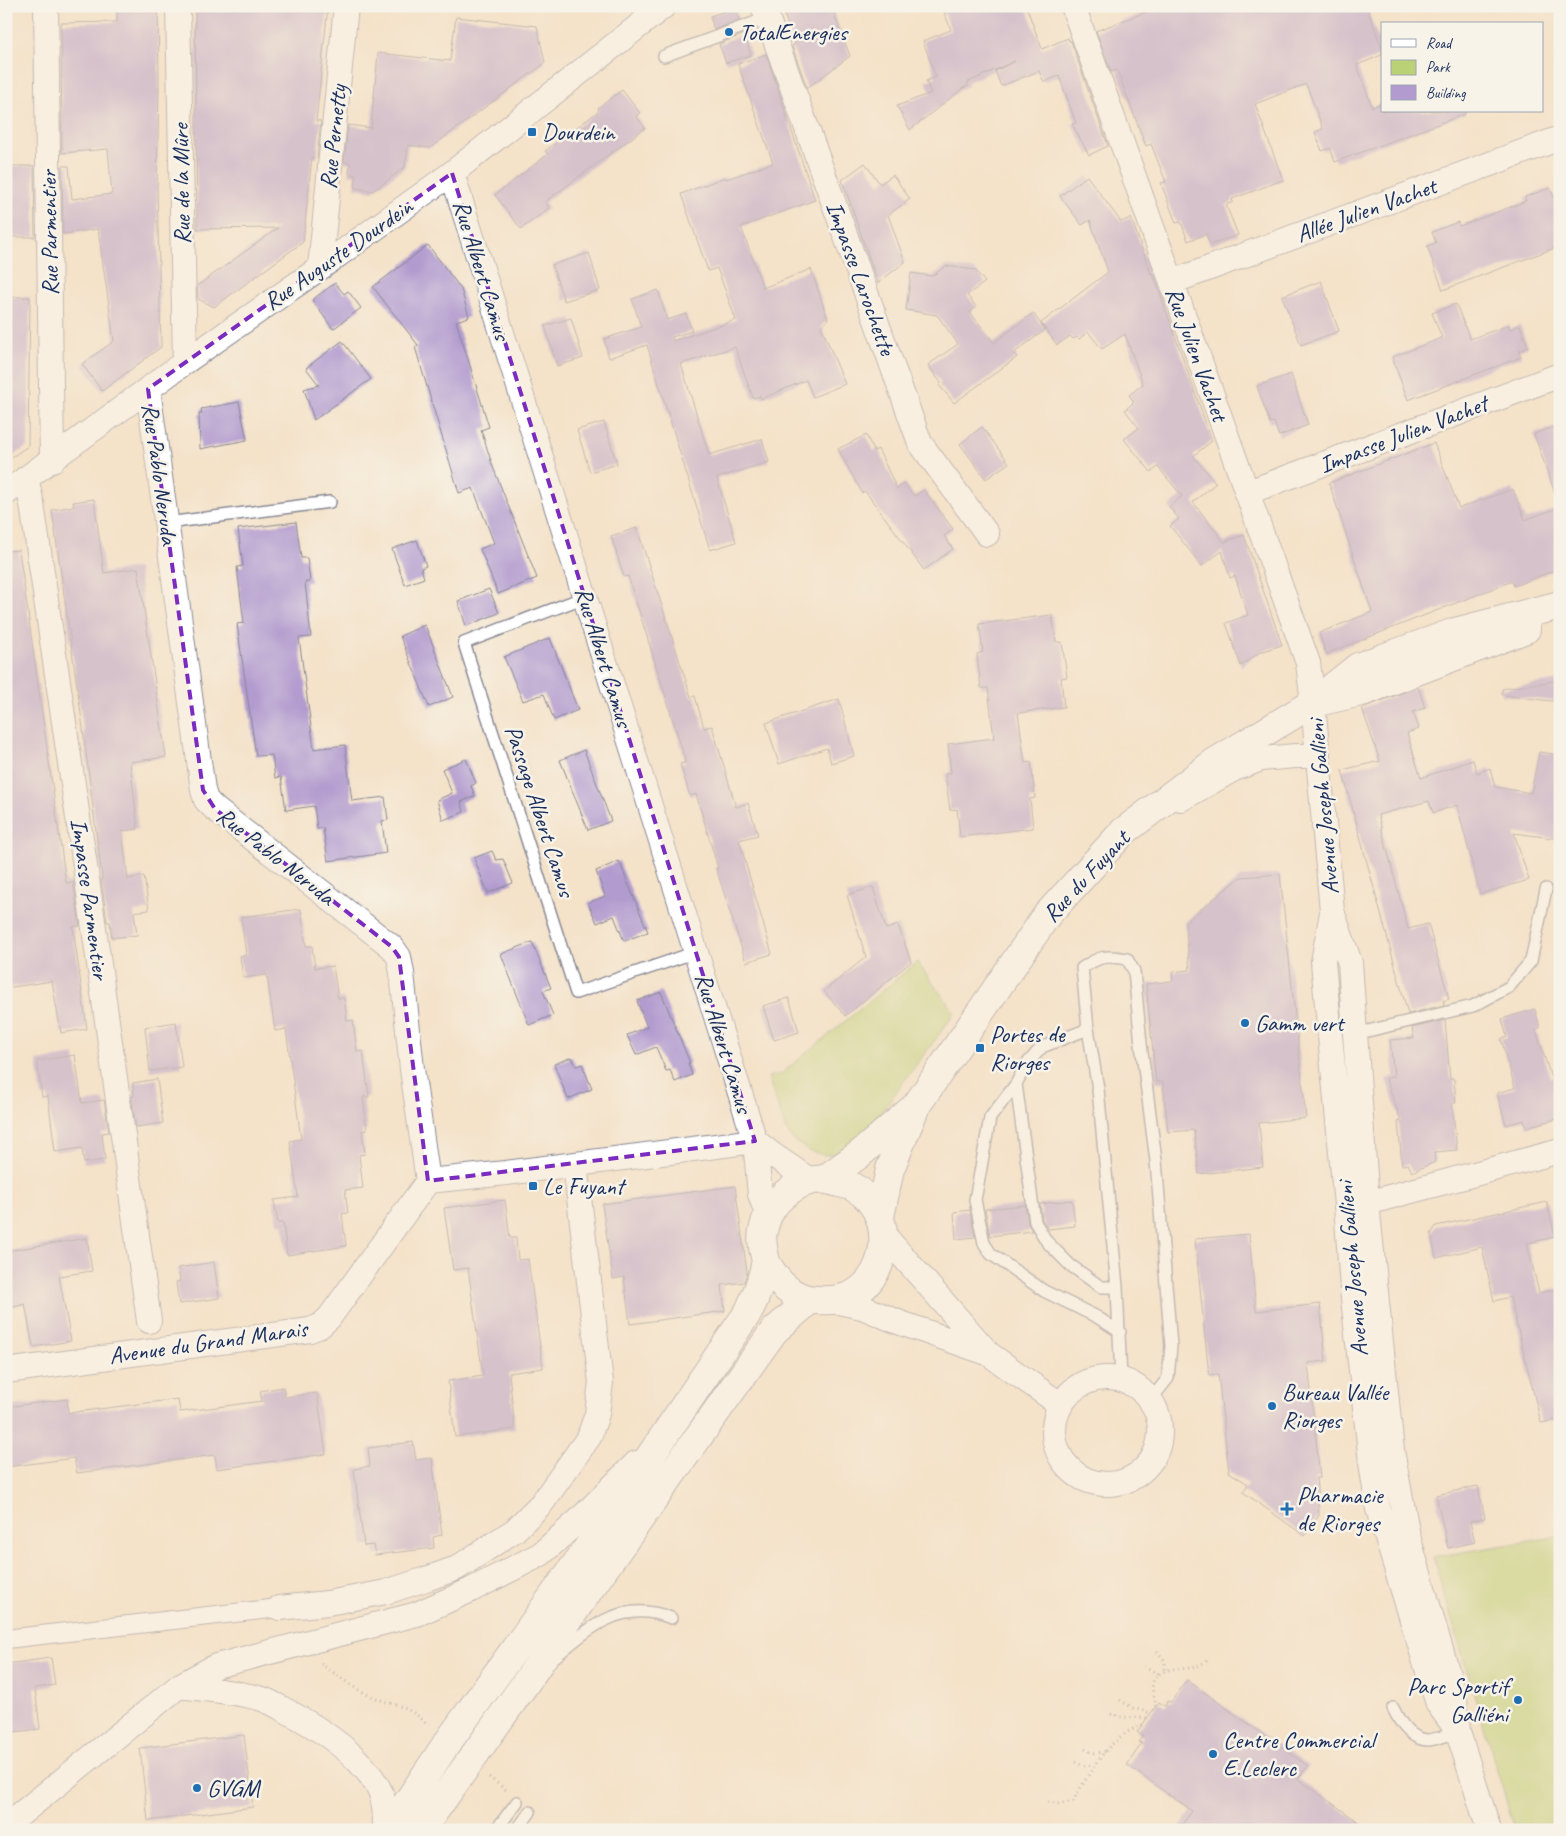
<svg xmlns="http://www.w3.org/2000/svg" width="1566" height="1836" font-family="Caveat,sans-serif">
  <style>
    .green { fill: #bad175; stroke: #6a806a }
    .building { fill: #b29bcf }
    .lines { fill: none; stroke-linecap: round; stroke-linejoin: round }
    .service-casing { stroke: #888894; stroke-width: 14 }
    .pedestrian-casing { stroke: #888894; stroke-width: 20 }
    .minor-casing { stroke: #888894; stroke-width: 26 }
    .tertiary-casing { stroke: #888894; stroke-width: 30 }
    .path { stroke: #888894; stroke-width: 3; stroke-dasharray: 1 4; stroke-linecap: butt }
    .service { stroke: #fff; stroke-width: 11 }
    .pedestrian { stroke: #fff; stroke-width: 18 }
    .minor { stroke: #fff; stroke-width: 24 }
    .tertiary { stroke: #fff; stroke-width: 28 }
    .marked { fill: none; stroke: #7b2cbf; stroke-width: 4; stroke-dasharray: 10 6; stroke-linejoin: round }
    .poi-dot { fill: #1f6fb2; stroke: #f7f3e8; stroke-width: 2 }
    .labels { text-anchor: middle; stroke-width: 5; stroke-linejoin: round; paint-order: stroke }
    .poi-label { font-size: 24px; fill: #1b2f5e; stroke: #f7f3e8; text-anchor: start }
    .street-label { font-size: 24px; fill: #1b2f5e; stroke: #f7f3e8 }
  </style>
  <rect width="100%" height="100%" fill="#f7f3e8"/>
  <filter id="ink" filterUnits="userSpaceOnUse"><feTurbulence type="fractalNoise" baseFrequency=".02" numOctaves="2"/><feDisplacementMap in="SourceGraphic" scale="10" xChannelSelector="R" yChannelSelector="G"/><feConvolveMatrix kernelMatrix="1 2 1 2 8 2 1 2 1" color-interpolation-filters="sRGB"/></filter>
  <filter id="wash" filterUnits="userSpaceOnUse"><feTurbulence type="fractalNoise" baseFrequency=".0096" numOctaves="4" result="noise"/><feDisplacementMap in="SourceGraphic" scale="20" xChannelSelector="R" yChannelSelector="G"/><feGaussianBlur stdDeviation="1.12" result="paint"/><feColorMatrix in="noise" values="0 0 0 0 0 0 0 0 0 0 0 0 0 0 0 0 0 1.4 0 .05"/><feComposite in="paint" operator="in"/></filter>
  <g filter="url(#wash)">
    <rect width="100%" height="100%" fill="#f4e2c9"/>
    <path class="green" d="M917,962L955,1013L858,1143L833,1154L824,1155L809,1151L794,1141L786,1130L768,1077L781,1074Z
      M1560,1536V1830H1515L1433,1557Z"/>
    <g id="blocks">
      <path class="building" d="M117,6H158L159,83L157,188L161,347L102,391L82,364L114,341L98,229L63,234L62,166H69L72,199L112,194L108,149L62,153L61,23L117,22Z
        M195,6H328L316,121H321L317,158L312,157L303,242L214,307L198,299L197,286L278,228L197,229Z
        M781,6H831L850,56L807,88L792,46L795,44Z
        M958,6H1026L1042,49L1068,38L1069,41H1071L1108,146L1089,155L1072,124L1076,123L1059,76L1044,82L1039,71L1001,86L995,71L1015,61L968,82V86L963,88L910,130L897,106L931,93L926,81L936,77L923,41L951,30L944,12Z
        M1161,6H1366L1382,48V55L1357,65L1372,107L1382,103V111H1465V114L1335,162L1330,148L1322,151L1315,132L1323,129L1306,84L1255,104L1283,180L1232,199L1233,202L1226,205L1238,235L1210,245L1206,234L1188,241L1181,222L1176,223L1161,183L1166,182L1151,144L1146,146L1117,70L1111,72L1096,31Z
        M735,8L739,20L714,30L710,16Z
        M456,17L537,26L545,63L430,148L408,145L405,167L373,191L355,188L356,175L349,174L350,163L344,162L348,125L371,128L378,53L450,61Z
        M744,34L751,55L726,63L719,44Z
        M766,54L815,200L741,227L763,288L811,269L828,320L821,326L845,384L813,397L806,380L761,399L760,396L753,398L735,347L681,364L709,455L762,439L769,462L717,478L736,542L710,550L647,345L609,358L604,339L641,327L632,299L658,290L667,320L686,314L692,331L672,337L673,341L736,320L717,268L708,271L681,194L725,177L726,179L773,163L738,64Z
        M622,90L640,113L636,116L645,128L545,202L549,208L521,229L495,195L548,154L545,151L599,111L598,108Z
        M865,163L880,184L893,175L910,199L888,215L905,262L878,283L842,180Z
        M6,166H34L35,237H6Z
        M1087,176L1121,222L1131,218L1151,274L1153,273L1212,441L1193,456L1216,483L1193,502L1224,542L1244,535L1282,645L1260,652L1241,666L1226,623L1248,615L1235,576L1230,578L1222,551L1202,566L1170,526L1179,519L1169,507L1182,496L1158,467L1151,472L1124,439L1139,428L1125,410L1134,402L1129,395L1143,384L1125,334L1102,349L1088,332L1079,339L1077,337L1073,339L1070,336L1057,345L1041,323L1108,272L1090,220L1082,225L1060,196Z
        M1550,188L1555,199L1560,197V246L1443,290L1427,246L1436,243L1432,232L1458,222L1459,226L1484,217L1526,201L1525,197Z
        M428,245L461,289L469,317L456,321L489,427L481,430L493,467L537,578L498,594L480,549L494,543L473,488L459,493L415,347L418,345L373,287Z
        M589,253L600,290L564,301L552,265Z
        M946,266L975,270L985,282L967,295L976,307L970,312L994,343L1033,313L1045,330L1014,353L1017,357L954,403L939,385L941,383L928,365L958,344L937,315L906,310L911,273L932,276Z
        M1321,281L1339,331L1301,345L1282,296Z
        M335,283L344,294L348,291L361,308L333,329L312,300Z
        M6,297H30L28,446L6,461Z
        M1456,304L1470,339L1509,325L1510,329L1520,325L1528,347L1519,351L1521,357L1408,400L1392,357L1442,338L1432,313Z
        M571,318L583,358L557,366L545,326Z
        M342,341L371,379L314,420L304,389L319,385L306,368Z
        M1291,374L1308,425L1279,436L1274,422L1270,423L1257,386Z
        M239,402L247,440L200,449L199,414H202L201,409Z
        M604,422L617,464L590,472L577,430Z
        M1560,425V499H1557L1534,434Z
        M982,427L1009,463L986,479L960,444Z
        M866,435L874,451L878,449L897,489L904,483L914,496L924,490L953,529L944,536L953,549L924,570L865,491L862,493L838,449Z
        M1434,443L1459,508L1513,489L1525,520L1560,507V568L1514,586L1512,581L1326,654L1319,633L1372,612L1329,483Z
        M94,499L104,573L138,568L166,757L130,762L138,829L122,831L128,879L144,876L149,910L134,912L137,935L112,938L110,922H107L101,878H102L82,721L52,510L74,506L73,502Z
        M296,522L301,558H307L310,582H305L311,637L299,638L314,749L345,745L352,801L385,797L388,820L382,821L386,853L328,861L323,828L317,829L314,806L286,810L281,777L275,778L272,755L256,756L237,624L244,623L237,567L243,566L238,529Z
        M637,528L691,697L695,696L704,728L712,726L736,807L748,803L758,835L739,840L772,954L746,962L716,868H718L696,794L690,796L680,764L685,763L684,760L685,759L644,627L628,576L624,577L611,536Z
        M417,540L426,566L421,568L424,578L405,585L392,549Z
        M19,550L66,883L73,882L80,926L73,927L87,1029L61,1033L52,981L6,988V551Z
        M489,589L499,613L466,626L458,601Z
        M1052,615L1056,642H1062L1067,677L1061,678L1064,707L1018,713L1025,763L1031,762L1035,798L1030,799L1033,828L960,837L957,809L950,810L945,774L951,773L948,744L994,738L988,688H981L977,654L983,652L979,624Z
        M425,625L453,697L429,707L400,636Z
        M550,638L578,710L554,720L544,694L523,701L504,657Z
        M1560,680V702L1502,695V689Z
        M1418,687L1425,708L1413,712L1419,729L1407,733L1421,778L1473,760L1477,773L1490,768L1495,787L1531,793L1539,752L1560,755V839L1514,833L1529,880L1480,894L1457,805L1433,813L1429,801L1378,815L1408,929L1428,924L1449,999L1443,1001L1444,1005L1408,1014L1342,770L1380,761L1362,708Z
        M839,699L854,756L831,763L827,748L779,764L766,723Z
        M584,750L611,821L588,830L560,760Z
        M466,759L476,783L471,786L475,796L461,802L464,812L443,820L437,800L452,793L442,769Z
        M492,851L496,860L503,859L513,883L488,893L474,858Z
        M619,861L648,932L624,941L614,916L597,923L588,903L605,896L596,871Z
        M1280,874L1306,1118L1259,1123L1263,1167L1199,1174L1194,1130L1168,1132L1163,1082H1156L1146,984L1173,981L1172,972L1190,970L1185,922L1241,877Z
        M873,887L886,929L898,925L911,962L845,1016L824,991L866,957L847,895Z
        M301,909L306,946H312L315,968L333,966L338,998H344L347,1021L353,1020L357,1052L363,1051L369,1097H363L367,1130L362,1131L365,1154L359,1155L363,1188L345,1190L348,1213L342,1214L346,1246L287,1255L283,1223H278L274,1200L298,1197L290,1141L301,1139L286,1029L275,1031L267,975L243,978L240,956L246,955L241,917Z
        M532,942L551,988L543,991L553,1015L529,1025L501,954Z
        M661,992L690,1063H688L692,1075L675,1082L670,1070L666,1071L656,1047L636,1055L627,1035L647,1027L637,1001Z
        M789,998L799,1032L774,1040L763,1006Z
        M1535,1009L1540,1028L1536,1030L1551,1078L1560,1075V1118L1526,1127L1524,1120L1506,1125L1497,1093L1515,1088L1501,1039L1507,1037L1502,1019Z
        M1445,1020L1450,1079H1454L1456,1103H1452L1457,1150L1434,1152L1435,1162L1412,1172L1408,1164L1402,1165L1398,1122L1401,1121L1386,1079L1394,1076L1390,1040L1414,1038L1412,1028Z
        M176,1022L182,1067L150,1071L145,1027Z
        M75,1055L82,1103L104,1100L109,1132L102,1133L105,1160L84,1163L82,1148L55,1152L48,1096L42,1097L37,1061Z
        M572,1057L576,1066L582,1064L592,1089L568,1099L554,1064Z
        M157,1079L163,1123L136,1127L131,1097L134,1096L133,1083Z
        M735,1186L747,1272L744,1282L722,1285L725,1311L630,1324L624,1277L613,1279L602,1204Z
        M505,1200L510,1238H516L518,1260L528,1259L543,1368L509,1373L515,1429L455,1437L448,1381L483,1376L468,1268L453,1270L444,1208Z
        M1072,1200L1075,1226L1048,1229L1042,1219L1040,1204Z
        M1547,1202L1555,1237L1527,1243L1539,1293L1560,1288V1419L1541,1423L1510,1297L1494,1301L1482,1247L1436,1258L1431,1234L1436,1226Z
        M1025,1205L1028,1223L1032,1231L990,1236L985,1209Z
        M970,1210L975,1237L956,1239L954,1212Z
        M1249,1234L1256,1311L1320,1304L1326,1361L1308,1363L1320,1478H1316L1319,1515L1305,1536L1243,1492L1248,1484L1229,1472L1218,1374L1209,1375L1195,1239Z
        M87,1238L92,1271L59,1276L71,1341L33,1347L25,1304L6,1309V1251Z
        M214,1262L219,1298L179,1304L176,1282L180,1281L178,1268Z
        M283,1387L285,1397L317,1393L326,1454L217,1469L215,1455L77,1473L74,1458L6,1467V1407L67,1399L68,1413L178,1399L180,1412L262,1401L260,1391Z
        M413,1442L416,1460L432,1458L442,1535L433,1537L434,1548L375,1555L373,1545L364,1546L354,1469L370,1466L368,1448Z
        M1478,1486L1485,1518L1470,1521L1475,1542L1448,1548L1436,1495Z
        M51,1658L55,1685L35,1688L40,1729L6,1733V1664Z
        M1187,1680L1308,1766L1298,1779L1370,1830H1178L1192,1811L1127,1765L1142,1743L1139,1742L1143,1736L1137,1732L1159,1702L1165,1706L1168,1701L1171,1702Z
        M244,1735L253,1807L148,1821L140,1748Z"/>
    </g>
  </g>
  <g filter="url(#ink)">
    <use href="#blocks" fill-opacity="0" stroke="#888894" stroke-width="1"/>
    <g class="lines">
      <defs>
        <path id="service" d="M664,56L767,18
          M167,523L330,502
          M585,597L464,643L576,993L696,952
          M1088,1029L1042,1047L1026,1065L1016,1084L990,1118L975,1200L984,1243L991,1254L1044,1291L1097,1317L1120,1332
          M1355,1034L1473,1006L1509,987L1531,961L1546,889
          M1016,1084L1035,1222L1047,1242L1070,1265L1101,1287H1117
          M1121,1380L1117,1287L1098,1089L1088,1029L1082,968C1100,956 1106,955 1127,959L1134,971L1141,1044L1156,1161L1171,1346L1168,1378L1150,1401
          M556,1656C591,1626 623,1599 671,1618
          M1393,1708C1399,1721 1410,1739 1427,1740C1436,1740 1449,1734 1458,1732
          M496,1830L517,1802
          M517,1830L530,1812"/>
        <path id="pedestrian" d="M6,1639L279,1608"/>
        <path id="minor" d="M46,6L52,461
          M178,6L185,362
          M763,6L920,443L987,534
          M1073,6L1308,663L1313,703L1332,911L1350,963L1367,1203L1392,1451L1408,1536L1455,1698L1458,1732L1489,1830
          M452,173L755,1141L760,1194L768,1217
          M320,268L346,6
          M1172,282L1560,138
          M148,389L203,790L206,800L215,809L392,947L399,957L402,973L412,1069L428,1181
          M26,478L32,504L91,907L149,1321
          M6,493L185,362L320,268L452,173L664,6
          M1246,493L1560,375
          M1181,799L1234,769L1261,759L1318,754
          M1332,913L1323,962L1346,1205L1352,1289L1371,1462L1378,1509L1438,1704L1457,1730
          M755,1141L773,1155L811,1181
          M1353,1204L1367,1203L1560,1151
          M884,1235L989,1354L1061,1405
          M834,1301L862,1307L898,1322L987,1353
          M6,1371L310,1330L320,1326L329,1318L428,1181L506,1173L755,1141
          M1054 1431a53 53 0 1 1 106 0a53 53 0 1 1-106 0Z
          M279,1608L328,1603L386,1592L429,1578L457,1568L515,1530L542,1503L589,1437L597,1414L601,1382L575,1164
          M179,1686C206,1690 235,1691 262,1699C269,1701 276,1705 283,1709C316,1726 357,1752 377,1785C385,1798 385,1815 385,1830
          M6,1826L179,1686L216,1666L417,1614L471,1590L541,1554L579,1520L636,1463"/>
        <path id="tertiary" d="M1322,701L1365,691L1526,629
          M825,1179L860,1154L911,1110
          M880,1217L890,1169L916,1106L1047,915L1123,832L1215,762L1313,703L1358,667L1455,632L1560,605
          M389,1830L445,1746L589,1546L749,1311C756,1296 762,1281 765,1265C767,1259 763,1252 763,1246C762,1241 762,1233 764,1227C770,1199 803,1173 832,1181C838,1183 845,1184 851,1186C895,1207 893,1273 852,1295C841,1300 830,1301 818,1300C793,1300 777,1283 766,1262
          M421,1830L527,1681L584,1597L774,1331L810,1300"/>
      </defs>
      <use href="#service" class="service-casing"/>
      <use href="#pedestrian" class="pedestrian-casing"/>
      <use href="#minor" class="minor-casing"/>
      <use href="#tertiary" class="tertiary-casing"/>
      <path class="path" d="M1157,1651L1165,1661V1670
        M321,1664C336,1674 357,1691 373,1697C393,1705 413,1707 427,1725
        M1144,1666L1158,1674
        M1120,1700L1133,1708L1151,1713
        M1156,1706L1152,1688L1154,1678C1175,1660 1189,1677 1208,1659
        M1111,1714L1120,1717L1147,1718
        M1085,1749L1092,1753L1105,1752
        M1075,1762L1083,1766L1094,1765
        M489,1777L506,1790
        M1048,1802L1059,1804L1073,1801C1091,1771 1108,1736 1143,1725"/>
      <use href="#service" class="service"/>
      <use href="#pedestrian" class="pedestrian"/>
      <use href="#minor" class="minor"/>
      <use href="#tertiary" class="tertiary"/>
    </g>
  </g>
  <path d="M0 0H1566V1836H0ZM452,173L755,1141L428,1181L399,957L392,947L215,809L203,790L148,389Z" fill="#f4e2c9" fill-opacity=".55" fill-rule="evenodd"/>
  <path class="marked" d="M452,173L755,1141L428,1181L399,957L392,947L215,809L203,790L148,389Z"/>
  <g class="poi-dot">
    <circle cx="729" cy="32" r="5"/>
    <rect x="527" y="127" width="10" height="10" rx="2.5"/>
    <circle cx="1245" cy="1023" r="5"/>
    <rect x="975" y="1043" width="10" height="10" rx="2.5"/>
    <rect x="528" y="1181" width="10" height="10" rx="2.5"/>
    <circle cx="1272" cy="1406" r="5"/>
    <path d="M1284.5 1501.5h5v5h5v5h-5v5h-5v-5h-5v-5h5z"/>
    <circle cx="1518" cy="1700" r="5"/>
    <circle cx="1213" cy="1754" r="5"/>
    <circle cx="197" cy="1788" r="5"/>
  </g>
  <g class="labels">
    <g class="poi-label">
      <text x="739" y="40">TotalEnergies</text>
      <text x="542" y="140">Dourdein</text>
      <text x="1255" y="1031">Gamm vert</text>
      <text x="990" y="1042">Portes de<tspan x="990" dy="28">Riorges</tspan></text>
      <text x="543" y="1194">Le Fuyant</text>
      <text x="1282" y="1400">Bureau Vallée<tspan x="1282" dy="28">Riorges</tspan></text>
      <text x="1297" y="1503">Pharmacie<tspan x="1297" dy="28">de Riorges</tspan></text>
      <text x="1508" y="1694" text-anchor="end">Parc Sportif<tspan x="1508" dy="28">Galliéni</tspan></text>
      <text x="1223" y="1748">Centre Commercial<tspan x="1223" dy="28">E.Leclerc</tspan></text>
      <text x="207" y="1796">GVGM</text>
    </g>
    <g class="street-label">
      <text transform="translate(333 137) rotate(-84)" y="8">Rue Pernetty</text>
      <text transform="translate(181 184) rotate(-91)" y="8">Rue de la Mûre</text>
      <text transform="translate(1366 210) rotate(-20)" y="8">Allée Julien Vachet</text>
      <text transform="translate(49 233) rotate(-91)" y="8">Rue Parmentier</text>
      <text transform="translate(338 254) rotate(-35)" y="8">Rue Auguste Dourdein</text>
      <text transform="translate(482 270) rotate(73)" y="8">Rue Albert Camus</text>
      <text transform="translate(861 278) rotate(70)" y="8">Impasse Larochette</text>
      <text transform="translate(1197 354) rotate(70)" y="8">Rue Julien Vachet</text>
      <text transform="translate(1403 434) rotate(-21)" y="8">Impasse Julien Vachet</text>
      <text transform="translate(160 474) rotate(82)" y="8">Rue Pablo Neruda</text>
      <text transform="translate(604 657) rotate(73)" y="8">Rue Albert Camus</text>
      <text transform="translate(1323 807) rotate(-95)" y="8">Avenue Joseph Gallieni</text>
      <text transform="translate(540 811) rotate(72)" y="8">Passage Albert Camus</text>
      <text transform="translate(276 856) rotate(38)" y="8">Rue Pablo Neruda</text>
      <text transform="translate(1086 876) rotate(-47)" y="8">Rue du Fuyant</text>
      <text transform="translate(90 899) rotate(82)" y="8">Impasse Parmentier</text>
      <text transform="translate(724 1043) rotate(73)" y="8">Rue Albert Camus</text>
      <text transform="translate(1352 1269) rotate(-95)" y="8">Avenue Joseph Gallieni</text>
      <text transform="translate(208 1342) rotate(-8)" y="8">Avenue du Grand Marais</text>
    </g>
  </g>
  <rect width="1566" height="1836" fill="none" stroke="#f7f3e8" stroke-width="25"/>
  <rect x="1381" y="22" width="162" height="90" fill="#f7f3e8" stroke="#9fa5b1"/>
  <rect x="1391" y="39" width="25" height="8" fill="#ffffff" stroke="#9fa5b1"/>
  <text x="1426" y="48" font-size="15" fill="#1b2f5e">Road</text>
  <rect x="1391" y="60" width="25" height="15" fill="#bad175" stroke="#9fa5b1"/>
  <text x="1426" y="72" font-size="15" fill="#1b2f5e">Park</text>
  <rect x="1391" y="85" width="25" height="15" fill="#b29bcf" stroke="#9fa5b1"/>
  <text x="1426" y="98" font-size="15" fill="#1b2f5e">Building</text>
</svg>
